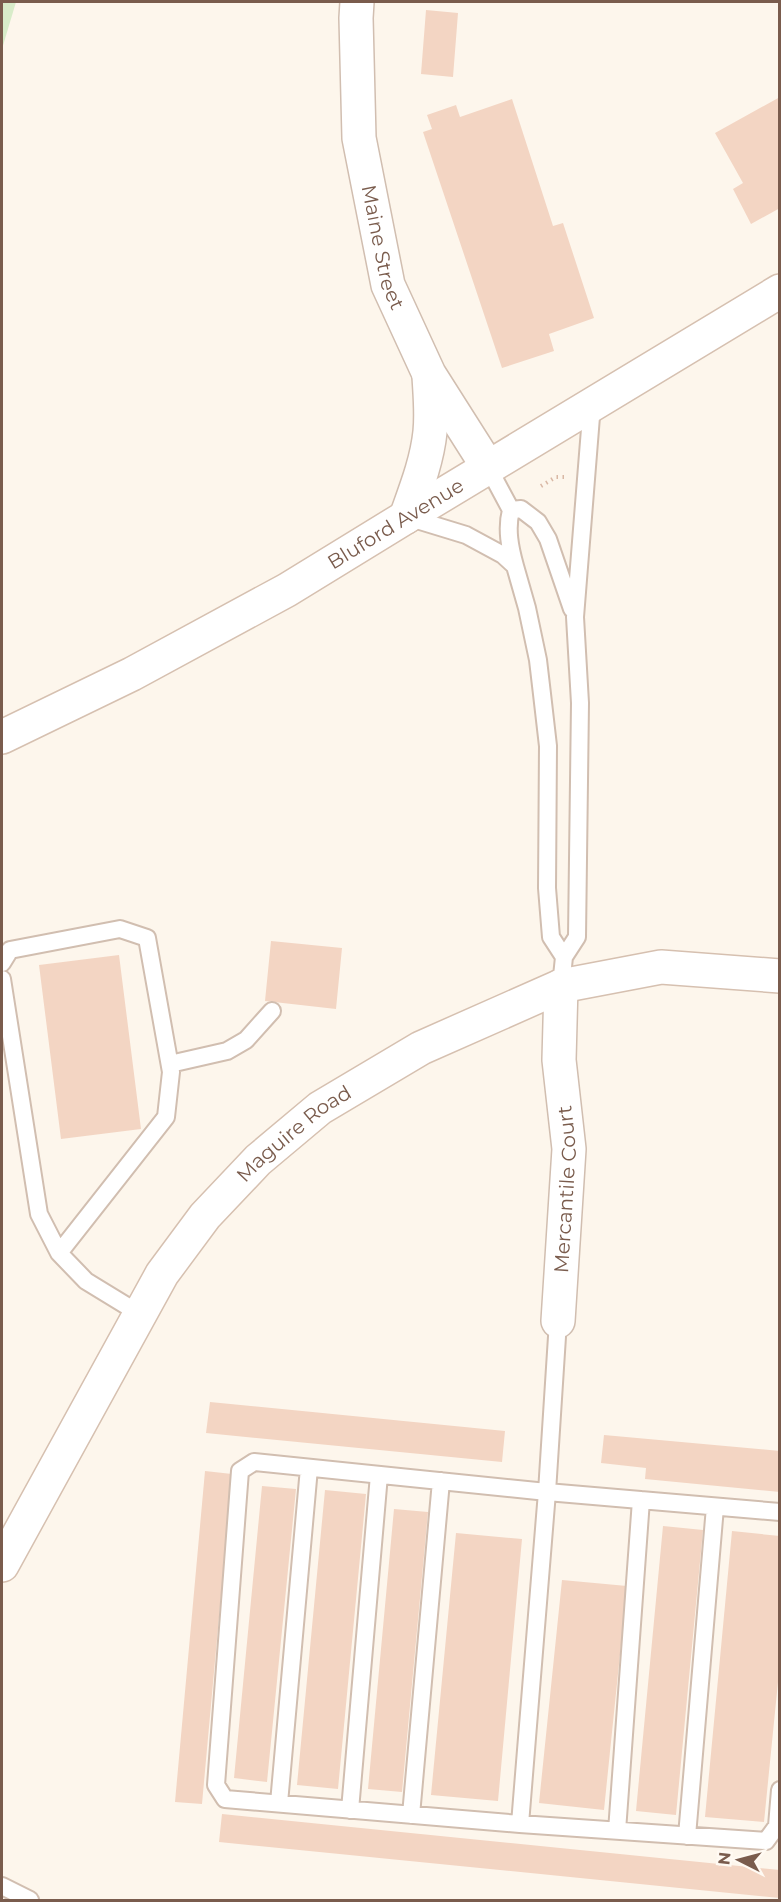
<svg xmlns="http://www.w3.org/2000/svg" width="781" height="1902" font-family="Montserrat,sans-serif">
  <style>
    .green { fill: #d8ecc9 }
    .building { fill: #f3d5c3 }
    .lines { fill: none; stroke-linecap: round; stroke-linejoin: round }
    .lane-casing { stroke: #d1beb0; stroke-width: 20 }
    .street-casing { stroke: #d1beb0; stroke-width: 36 }
    .secondary-casing { stroke: #d6c0b0; stroke-width: 36 }
    .path { stroke: #d9b8a5; stroke-width: 4; stroke-dasharray: 1.5 4.5; stroke-linecap: butt }
    .lane { stroke: #fff; stroke-width: 16 }
    .street { stroke: #fff; stroke-width: 33 }
    .secondary { stroke: #fff; stroke-width: 33 }
    .labels { text-anchor: middle; stroke-width: 6; stroke-linejoin: round; paint-order: stroke }
    .street-label { font-size: 20px; fill: #7a5c4d; stroke: #fffaf3 }
  </style>
  <rect width="100%" height="100%" fill="#fdf6ec"/>
  <path class="green" d="M2,2H16L2,49Z"/>
  <path class="building" d="M426,10L458,13L453,77L421,74Z
    M780,97V208L751,224L733,189L743,183L715,133Z
    M512,99L553,226L563,223L594,318L549,334L554,351L502,368L423,132L432,129L427,115L456,105L460,117Z
    M271,941L342,948L336,1009L265,1001Z
    M119,955L141,1129L61,1139L39,965Z
    M210,1402L505,1431L502,1462L206,1433Z
    M604,1435L780,1451V1492L645,1479L646,1468L601,1463Z
    M205,1471L232,1474L202,1804L175,1802Z
    M262,1486L296,1489L267,1782L234,1778Z
    M325,1490L366,1494L338,1789L297,1785Z
    M394,1509L428,1512L402,1792L368,1789Z
    M663,1526L703,1530L676,1815L636,1811Z
    M732,1531L780,1536V1662L764,1822L705,1817Z
    M456,1533L522,1539L498,1801L431,1795Z
    M562,1580L627,1586L604,1810L539,1803Z
    M222,1814L780,1870V1898L219,1842Z"/>
  <g class="lines">
    <defs>
      <path id="lane" d="M488,467L511,510C506,529 510,548 515,566
        M511,510L521,509L538,522L548,539L572,609
        M407,517L466,535L503,555L515,566L527,608L538,660L542,694L548,746L547,888L551,937L564,957
        M2,963L10,950L120,929L147,938L171,1072L166,1117L59,1253
        M2,979L39,1214L59,1253L86,1281L140,1314
        M561,986L564,957L577,937L580,703L575,617L592,404
        M170,1064L227,1051L246,1040L272,1011
        M780,1512L547,1492L254,1462L240,1471L216,1785L225,1799L520,1824L766,1841L777,1826L780,1790
        M279,1803L309,1468
        M350,1810L379,1475
        M411,1815L441,1481
        M520,1824L547,1492L558,1321
        M617,1831L641,1500
        M687,1836L715,1507
        M2,1886L30,1900"/>
      <g id="street">
        <path id="s1" d="M357,2L356,18L359,138L388,285L429,374L488,467"/>
        <path d="M406,517C416,489 427,461 430,432C432,413 430,394 429,376"/>
        <path id="s2" d="M558,1321L569,1149L559,1060L561,986"/>
      </g>
      <g id="secondary">
        <path id="s3" d="M2,737L132,674L287,590L406,517L780,291"/>
        <path id="s4" d="M2,1565L162,1274L205,1216L258,1160L320,1108L421,1048L561,986L661,967L780,976"/>
      </g>
    </defs>
    <use href="#lane" class="lane-casing"/>
    <use href="#street" class="street-casing"/>
    <use href="#secondary" class="secondary-casing"/>
    <path class="path" d="M541,486L556,477H564"/>
    <use href="#lane" class="lane"/>
    <use href="#street" class="street"/>
    <use href="#secondary" class="secondary"/>
  </g>
  <g class="labels">
    <g class="street-label">
      <text dy="7" stroke="none"><textPath href="#s1" startOffset="248">Maine Street</textPath></text>
      <text dy="7" stroke="none"><textPath href="#s3" startOffset="448">Bluford Avenue</textPath></text>
      <text dy="7" stroke="none"><textPath href="#s4" startOffset="526">Maguire Road</textPath></text>
      <text dy="7" stroke="none"><textPath href="#s2" startOffset="132">Mercantile Court</textPath></text>
    </g>
  </g>
  <rect width="781" height="1902" fill="none" stroke="#7a5c4d" stroke-width="6"/>
  <g transform="translate(739 1860) rotate(276)" stroke="#fffaf3" stroke-width="4.5" paint-order="stroke">
  <path d="M0-4.5L10 22L0 15L-10 22Z" fill="#7a5c4d"/>
  <text y="-9" font-size="16" font-weight="bold" text-anchor="middle" fill="#7a5c4d">N</text>
  </g>
</svg>
